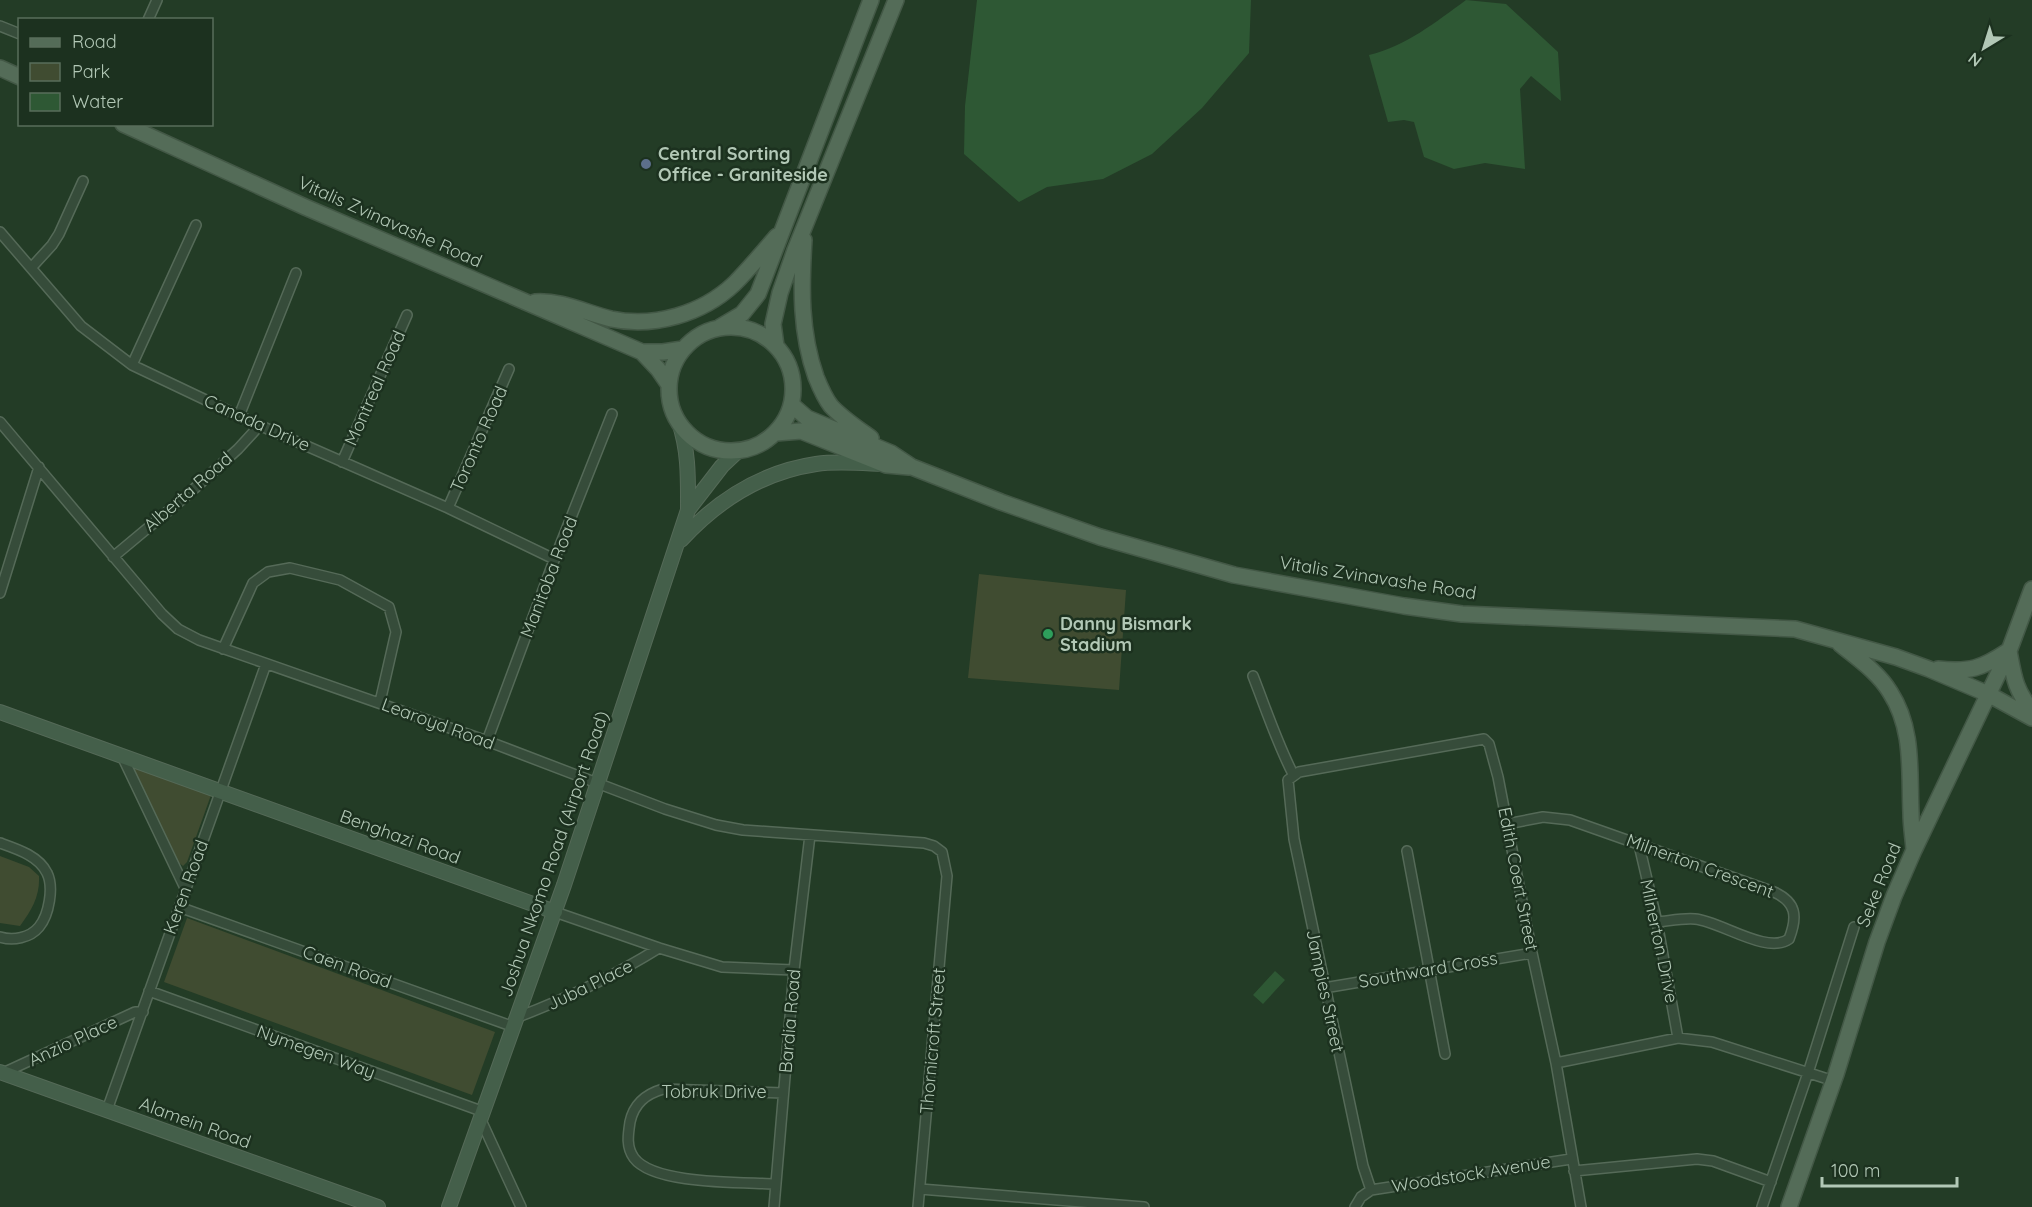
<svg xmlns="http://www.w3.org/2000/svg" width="2032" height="1207" font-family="Quicksand,sans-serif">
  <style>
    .green { fill: #404c31 }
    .water { fill: #2e5834 }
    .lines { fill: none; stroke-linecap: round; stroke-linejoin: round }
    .street-casing { stroke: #556a58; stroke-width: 12 }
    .secondary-casing { stroke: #556a58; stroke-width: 16 }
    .primary-casing { stroke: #435846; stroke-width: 18 }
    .street { stroke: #364c3a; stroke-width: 9 }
    .secondary { stroke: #445f4a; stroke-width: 14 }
    .primary { stroke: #546c58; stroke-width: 15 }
    .service-dot { fill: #5c6f8a; stroke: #1c311f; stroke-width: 2 }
    .leisure-dot { fill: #2e9e5b; stroke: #1c311f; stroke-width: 2 }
    .labels { text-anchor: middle; stroke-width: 5; stroke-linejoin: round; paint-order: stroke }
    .poi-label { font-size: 18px; font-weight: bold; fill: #b2c8b6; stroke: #1c311f; text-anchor: start }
    .street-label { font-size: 18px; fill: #b2c8b6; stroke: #1c311f }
  </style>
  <rect width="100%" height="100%" fill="#233c26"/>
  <path class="green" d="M979,574L1126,590L1119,690L968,678Z
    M132,765L211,795L187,862L183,866L177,861Z
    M0,856L29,867L39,876C40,896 32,910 20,926L0,923Z
    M187,918L495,1032L472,1095L164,982Z"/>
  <path class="water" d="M977,0H1251L1249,53L1202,108L1152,154L1103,179L1047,187L1019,202L964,154L965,106Z
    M1466,0L1506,4L1558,52L1561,101L1531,76L1520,89L1525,169L1485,163L1454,169L1424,157L1414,122L1404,120L1388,122L1369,55C1406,46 1436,22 1466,0Z
    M1275,971L1285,980L1263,1004L1253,995Z"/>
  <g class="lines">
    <defs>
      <path id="street" d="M148,20L157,0
        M0,26L20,34
        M0,232L81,326L132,365L252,422L448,508L554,559
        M31,268L52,245L59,234L83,181
        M132,365L196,225
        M239,416L296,273
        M0,422L162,614L178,629L199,640L487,741L665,809L716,825L743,830L924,843L934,846L942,852L947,876L918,1207
        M342,462L407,315
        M448,508L509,369
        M113,557L185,497L238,449L260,425
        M0,593L39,467
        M223,649L253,583L268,572L290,568L340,580L389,607L396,632L380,702
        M1253,676C1266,709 1277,743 1293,774
        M487,741L553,563L612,414
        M122,756L185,888
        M1507,824L1543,817L1570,820L1774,892C1796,902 1798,916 1789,939C1767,955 1720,921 1695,919C1682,918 1669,921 1657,922
        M0,843C17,849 39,856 47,873C54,887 49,915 39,927C30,938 13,941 0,937
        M1639,845L1657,922L1678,1038
        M1407,851L1445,1054
        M179,907L514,1027
        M555,912L659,948L722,967L794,970
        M1324,988L1532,953
        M149,991L484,1112
        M518,1017C568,998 614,976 659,948
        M1556,1063L1678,1038L1712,1042L1834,1081
        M3,1073L135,1012H143
        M107,1110L266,664
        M480,1118L521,1207
        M1574,1171L1697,1159L1713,1161L1771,1182
        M776,1184C742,1182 654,1185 634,1158C626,1147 628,1135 630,1122C634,1103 646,1094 663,1089L783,1093
        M920,1189L1144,1207
        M1371,1190L1571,1159
        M774,1207L794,970L810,835
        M1355,1207L1361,1197L1371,1190L1363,1166L1294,839L1288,780L1299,772L1484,739L1489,744L1498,777L1532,953L1556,1063L1581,1207
        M1762,1207L1808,1073L1854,927"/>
      <path id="secondary" d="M688,510L722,466L738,451
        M681,540C717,501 762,472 816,464C837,461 860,463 881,464
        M0,712L555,912
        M0,1072L378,1207
        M449,1207L564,885L688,510C688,479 689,452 679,422"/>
      <path id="primary" d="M0,68L20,77
        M123,124L305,207L642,352L658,369L669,385
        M804,240C801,287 800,332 816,377C820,387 824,397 831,406C842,418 857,428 871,438
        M535,302C561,300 586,313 611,319C654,328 702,314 734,284C749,269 763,252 777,236
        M669 389a62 62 0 1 1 124 0a62 62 0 1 1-124 0Z
        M720,327L742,314L758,294L871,0
        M776,346L773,324L780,293L795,250L896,0
        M642,352H663L683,349
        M792,405L807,418L891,453L912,467L1001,502L1100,537L1234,575L1404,606L1462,614L1795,629L1896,657L1929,669L1988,694L2032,718
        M776,433L801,431L886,465L909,467
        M1840,644C1857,658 1878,672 1890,692C1914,729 1909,771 1911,813C1911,825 1913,837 1914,849
        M2009,651C2014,678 2015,689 2032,711
        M1938,669C1970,672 1981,669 2008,651
        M1789,1207L1836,1074L1877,942L1894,896L1914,850L2009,651L2032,589"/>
    </defs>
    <use href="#street" class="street-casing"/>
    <use href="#secondary" class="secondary-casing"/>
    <use href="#primary" class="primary-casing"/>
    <use href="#street" class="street"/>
    <use href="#secondary" class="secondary"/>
    <use href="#primary" class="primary"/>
  </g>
  <circle class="service-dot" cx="646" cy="164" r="6"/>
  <circle class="leisure-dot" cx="1048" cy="634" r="6"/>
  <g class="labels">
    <g class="poi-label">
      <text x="658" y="160">Central Sorting<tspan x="658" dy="21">Office - Graniteside</tspan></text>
      <text x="1060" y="630">Danny Bismark<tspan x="1060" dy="21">Stadium</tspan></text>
    </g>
    <g class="street-label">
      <text transform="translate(390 222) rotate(24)" y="6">Vitalis Zvinavashe Road</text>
      <text transform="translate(375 388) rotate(-66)" y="6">Montreal Road</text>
      <text transform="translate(257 423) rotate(24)" y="6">Canada Drive</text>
      <text transform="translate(479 439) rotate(-66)" y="6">Toronto Road</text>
      <text transform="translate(188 492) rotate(-41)" y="6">Alberta Road</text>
      <text transform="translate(549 577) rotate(-69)" y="6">Manitoba Road</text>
      <text transform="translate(1378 578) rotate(9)" y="6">Vitalis Zvinavashe Road</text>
      <text transform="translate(438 724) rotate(20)" y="6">Learoyd Road</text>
      <text transform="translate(400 837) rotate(20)" y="6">Benghazi Road</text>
      <text transform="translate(554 854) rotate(-71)" y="6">Joshua Nkomo Road (Airport Road)</text>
      <text transform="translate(1700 866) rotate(20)" y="6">Milnerton Crescent</text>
      <text transform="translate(1518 879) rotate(79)" y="6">Edith Coert Street</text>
      <text transform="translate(1879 885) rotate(-68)" y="6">Seke Road</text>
      <text transform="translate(186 887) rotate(-70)" y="6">Keren Road</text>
      <text transform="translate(1659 941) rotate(78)" y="6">Milnerton Drive</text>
      <text transform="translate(347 967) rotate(20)" y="6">Caen Road</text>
      <text transform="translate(1428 970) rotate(-10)" y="6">Southward Cross</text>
      <text transform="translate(590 985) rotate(-26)" y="6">Juba Place</text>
      <text transform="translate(1325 991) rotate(78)" y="6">Jampies Street</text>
      <text transform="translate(790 1021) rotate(-85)" y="6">Bardia Road</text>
      <text transform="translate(73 1041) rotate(-25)" y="6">Anzio Place</text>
      <text transform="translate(933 1041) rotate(-85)" y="6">Thornicroft Street</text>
      <text transform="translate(316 1052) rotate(20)" y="6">Nymegen Way</text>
      <text x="714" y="1098">Tobruk Drive</text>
      <text transform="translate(195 1123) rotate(20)" y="6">Alamein Road</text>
      <text transform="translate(1471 1174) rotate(-9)" y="6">Woodstock Avenue</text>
    </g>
  </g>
  <rect x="18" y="18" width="195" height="108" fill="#1c311f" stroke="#586d5b" stroke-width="1.5"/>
  <rect x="30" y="38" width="30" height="9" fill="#546c58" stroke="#586d5b" stroke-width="1.5"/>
  <text x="72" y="48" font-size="18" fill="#b2c8b6">Road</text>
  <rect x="30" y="63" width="30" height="18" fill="#404c31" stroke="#586d5b" stroke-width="1.5"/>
  <text x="72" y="78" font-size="18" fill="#b2c8b6">Park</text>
  <rect x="30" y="93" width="30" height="18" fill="#2e5834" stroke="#586d5b" stroke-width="1.5"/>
  <text x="72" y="108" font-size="18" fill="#b2c8b6">Water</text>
  <g transform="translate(1984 48) rotate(218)" stroke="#1c311f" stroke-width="4.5" paint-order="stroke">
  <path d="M0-4.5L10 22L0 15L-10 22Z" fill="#b2c8b6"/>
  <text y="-9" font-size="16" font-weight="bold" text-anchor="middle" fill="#b2c8b6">N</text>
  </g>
  <path d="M1822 1177v9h135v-9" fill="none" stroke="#b2c8b6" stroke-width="3"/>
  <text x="1831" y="1177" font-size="18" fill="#b2c8b6" stroke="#1c311f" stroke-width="4.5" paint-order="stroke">100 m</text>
</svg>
